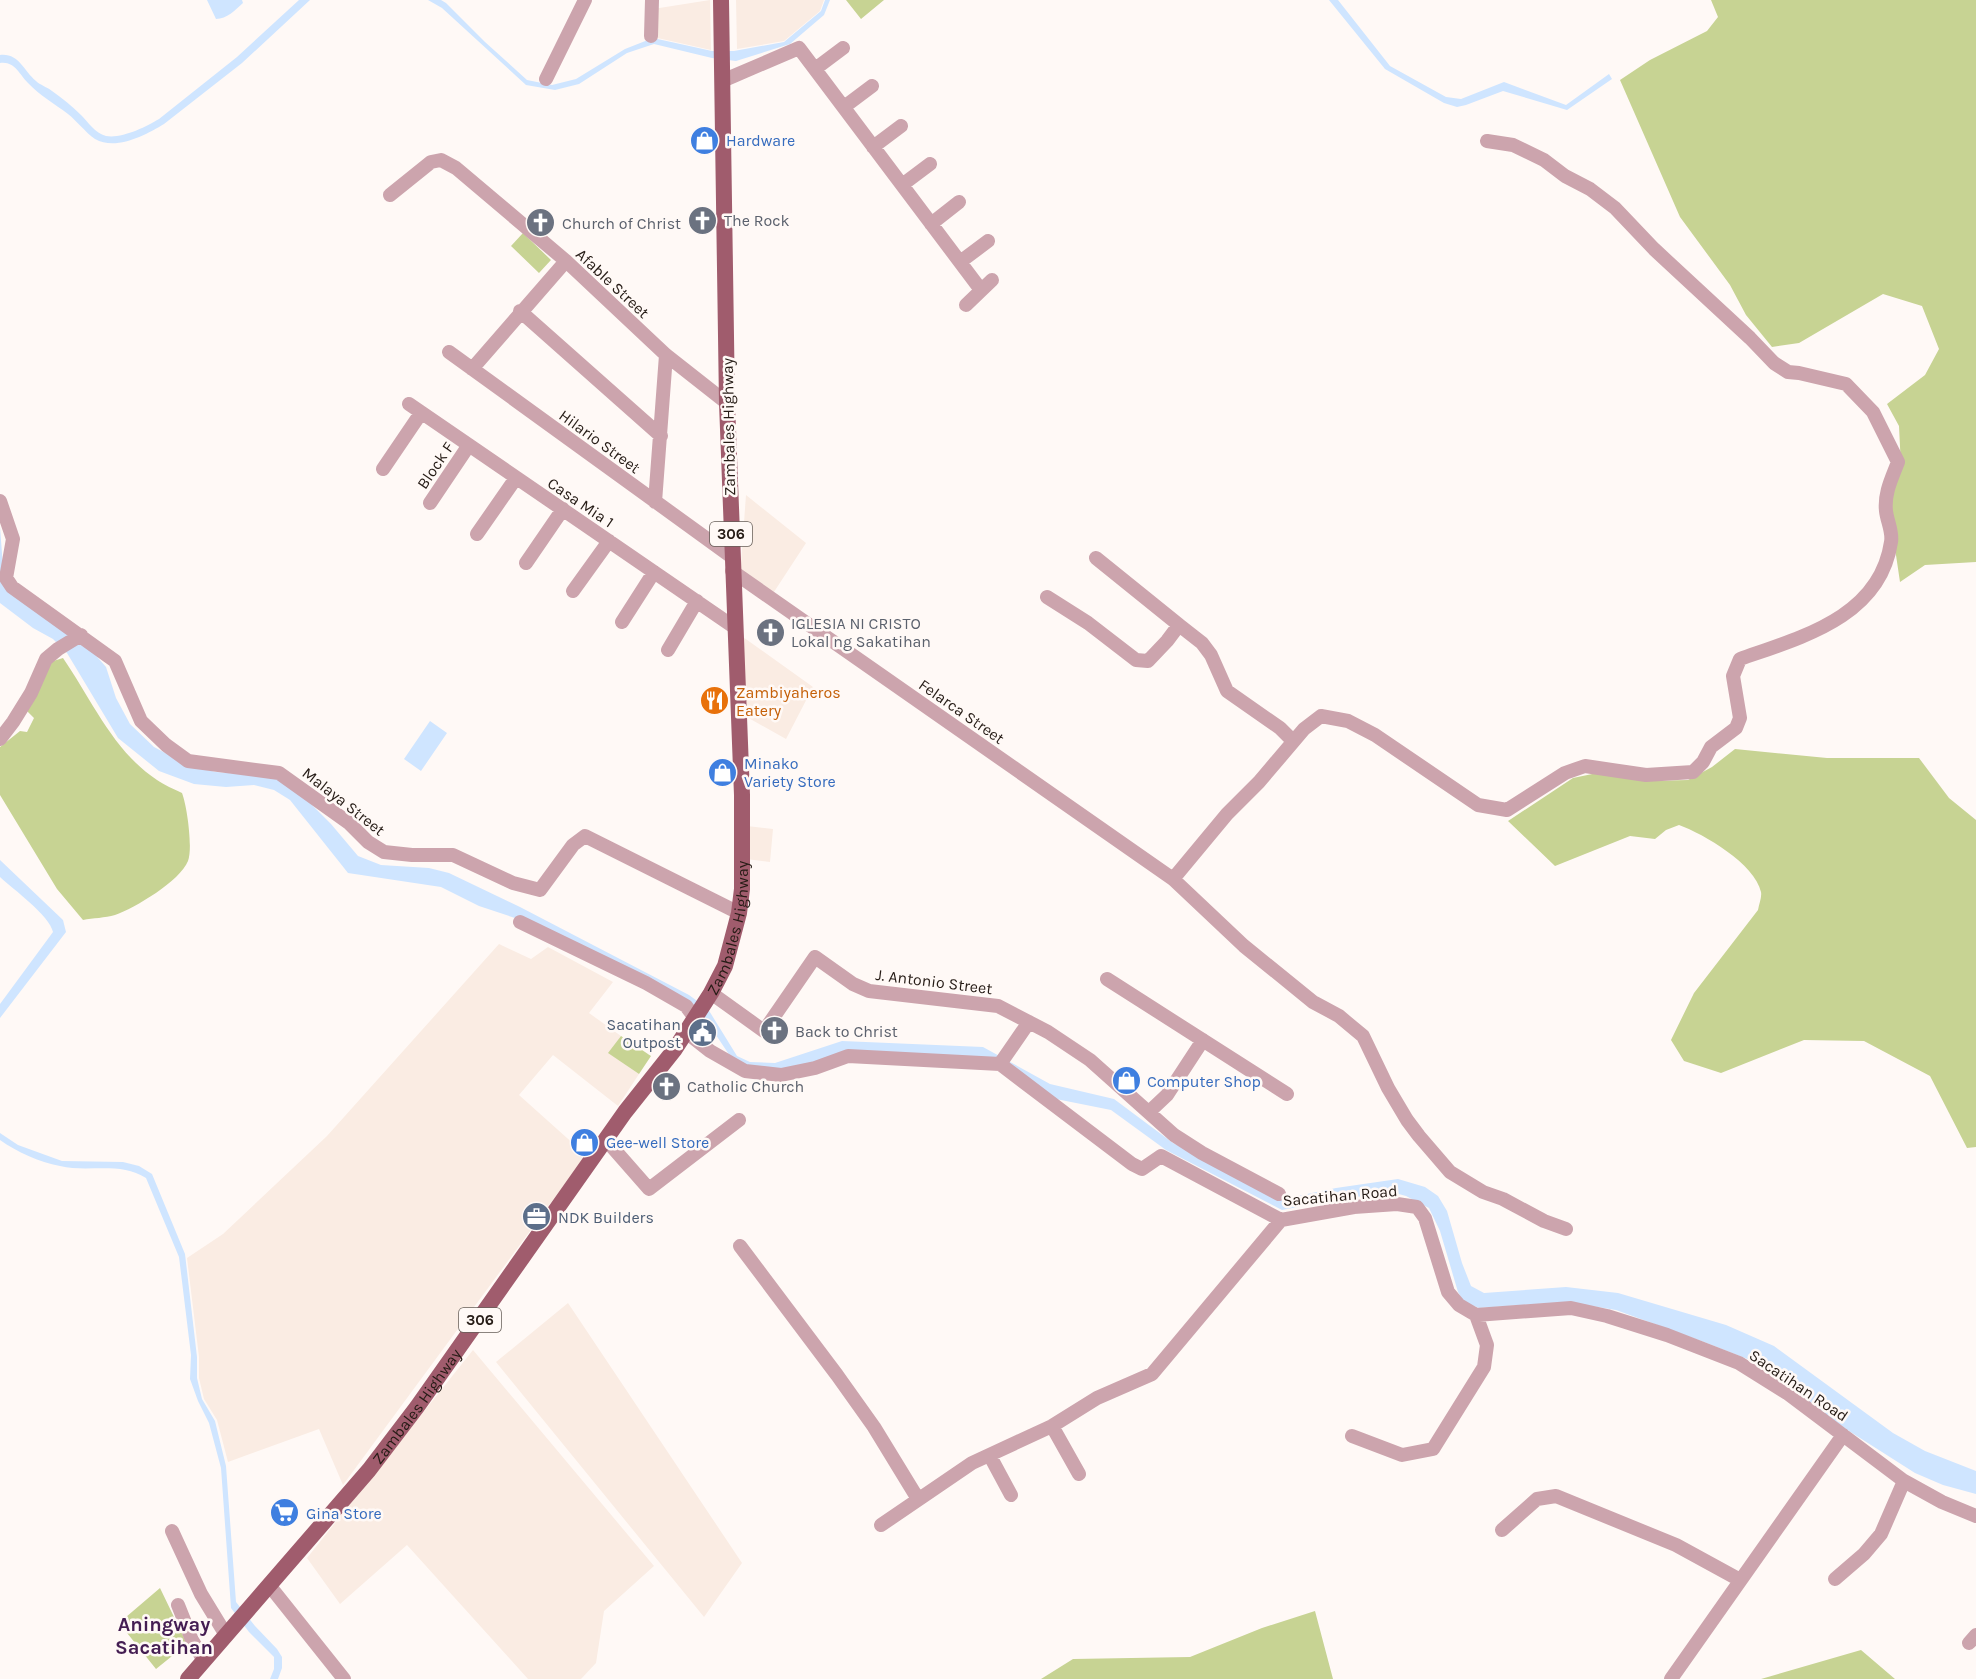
<svg xmlns="http://www.w3.org/2000/svg" width="1976" height="1679" font-family="Karla,sans-serif">
  <style>
    .built { fill: #faece3 }
    .green { fill: #c7d393 }
    .water { fill: #cfe5ff }
    .lines { fill: none; stroke-linecap: round; stroke-linejoin: round }
    .minor { stroke: #cca4ad; stroke-width: 14 }
    .major { stroke: #a05c6d; stroke-width: 16 }
    .labels { text-anchor: middle; stroke-width: 5; stroke-linejoin: round; paint-order: stroke }
    .shield { fill: #fff9f6; stroke: #665e58; stroke-width: 1.5 }
    .shield-label { font-size: 15px; font-weight: bold; fill: #251b15 }
    .shop-label { font-size: 16px; fill: #366cbe; stroke: #fff9f6; text-anchor: start }
    .worship-label { font-size: 16px; fill: #5b616d; stroke: #fff9f6; text-anchor: start }
    .street-label { font-size: 16px; fill: #251b15; stroke: #fff9f6 }
    .food-label { font-size: 16px; fill: #c56008; stroke: #fff9f6; text-anchor: start }
    .service-label { font-size: 16px; fill: #4e5e75; stroke: #fff9f6; text-anchor: end }
    .quarter-label { font-size: 20px; font-weight: bold; fill: #441d52; stroke: #fff9f6 }
  </style>
  <rect width="100%" height="100%" fill="#fff9f6"/>
  <path class="built" d="M710,0L711,50L653,37V9Z
    M736,0H824L820,11L784,41L737,49Z
    M746,495L806,543L770,598L740,577Z
    M743,637L813,687L786,739L745,716Z
    M747,826L773,829L770,862L746,859Z
    M499,944L531,959L548,947L613,982L589,1013L621,1036L609,1053L639,1074L618,1106L553,1055L519,1095L586,1155L343,1485L319,1429L228,1462L217,1420L204,1399L199,1378V1357L187,1258L223,1234L327,1136Z
    M568,1303L742,1563L704,1617L496,1362Z
    M473,1350L654,1566L604,1611L596,1663L581,1679H528L407,1545L340,1604L307,1558Z"/>
  <path class="green" d="M846,0H884L861,19Z
    M1711,0H1976V562L1925,565L1900,582L1888,501L1901,467L1899,426L1887,404L1925,375L1939,349L1922,306L1883,294L1799,343L1772,347L1746,315L1730,285L1680,217L1620,80L1650,60L1707,31L1718,17Z
    M523,233L551,260L539,273L511,246Z
    M63,658C92,700 113,751 157,780C164,785 174,789 182,793C187,806 193,848 188,861C180,881 135,908 115,915C105,918 93,918 83,920L57,889L0,795V747L20,731L27,732L34,718L27,711L50,662Z
    M1735,749L1827,758H1919L1949,798L1976,820V1147L1967,1148L1930,1076L1864,1041L1804,1040L1721,1073L1684,1061L1671,1040L1694,993L1758,910C1759,904 1762,897 1761,892C1755,864 1704,834 1679,825L1666,830L1655,839L1630,836L1555,866L1508,821L1573,778L1597,773L1649,781L1688,780L1712,767Z
    M621,1036L651,1056L639,1074L608,1053Z
    M160,1588L187,1644L156,1669L119,1623Z
    M1315,1611L1333,1679H1041L1073,1659L1190,1657L1262,1628Z
    M1861,1650L1895,1679H1761Z"/>
  <path class="water" d="M207,0H242L243,3C235,10 227,19 216,19Z
    M299,0H310L242,63L164,124C146,135 116,151 95,139C85,132 77,121 68,114C55,104 39,95 28,83C19,74 15,61 0,63V55C19,53 23,70 36,81C40,85 47,87 52,91C62,98 72,106 81,115C88,122 95,133 106,136C121,139 146,127 159,119L237,57Z
    M428,0H441L446,3L485,42L527,80L552,85L576,79L625,49L653,38L712,51H734L784,42L821,11L825,0H830L824,15L790,44L736,61L712,58L654,44L627,53L579,84L555,90L526,85L442,8Z
    M1329,0H1338L1390,66L1446,97L1461,99L1504,82L1566,105L1609,74L1612,79L1567,110L1503,91L1466,105L1457,107L1444,103L1385,69Z
    M0,527L4,580L85,643L106,667L116,698L130,724L154,747L190,766L216,772L276,777L302,795L331,824L358,856L381,865L429,868L449,873L520,907L689,995L708,1009L737,1056L750,1062L775,1063L842,1041L983,1047L1050,1084L1114,1099L1173,1143L1283,1199L1336,1188L1398,1179L1425,1187L1438,1196L1447,1211L1462,1263L1471,1286L1484,1293L1566,1287L1618,1293L1726,1325L1774,1346L1893,1433L1925,1451L1976,1471V1494L1943,1485L1915,1473L1849,1431L1750,1360L1704,1342L1616,1310L1567,1302L1479,1308L1464,1302L1458,1292L1440,1231L1429,1208L1406,1196L1395,1193L1345,1198L1282,1210L1166,1150L1111,1110L1046,1097L990,1063L848,1051L778,1073L746,1068L730,1056L710,1026L700,1015L597,959L515,918L479,906L441,887L348,873L290,800L274,790L254,785L226,787L194,784L159,771L118,738L67,653L53,639L33,628L0,603Z
    M430,721L447,733L421,771L404,759Z
    M0,860L63,920L66,932L0,1018V1004L53,932C50,916 13,889 0,877Z
    M0,1133L18,1145L62,1161L123,1162L139,1166L152,1174L185,1254L197,1357V1378L202,1399L215,1421L226,1466L236,1602L255,1626L277,1649L282,1657V1668L278,1679H270L274,1669V1657L249,1632L231,1608L221,1468L209,1423L198,1401L190,1379L191,1355L179,1257L146,1178C120,1161 88,1173 60,1166C39,1162 17,1152 0,1140Z"/>
  <g class="lines">
    <path class="minor" d="M651,36L652,0
      M815,69L843,48
      M546,79L585,0
      M722,81L799,48L981,290
      M844,107L872,86
      M873,147L901,126
      M902,185L930,164
      M390,195L431,162L441,160L456,168L566,261L666,355L727,403
      M931,224L959,202
      M960,262L988,241
      M966,305L992,280
      M520,311L661,436
      M449,352L732,557
      M472,369L566,261
      M409,404L734,627
      M383,469L421,413
      M0,501L13,539L6,578L12,587L115,661L141,721L166,745L188,761L279,773L349,823L368,842L384,852L412,855H453L513,883L540,890L573,845L585,836L739,913
      M655,502L666,355
      M430,503L469,445
      M477,534L516,478
      M1096,558L1179,625
      M526,563L563,509
      M732,571L1173,879L1244,946L1313,1002L1339,1016L1363,1036L1388,1088L1407,1120L1419,1136L1450,1172L1483,1192L1503,1199L1544,1221L1566,1229
      M573,591L609,541
      M1047,597L1088,623L1136,660L1148,661L1167,641L1179,625L1202,643L1211,655L1227,691L1280,728L1293,741
      M622,622L654,572
      M668,650L697,601
      M0,739L13,722L31,693L46,659L58,649L81,635
      M1173,879L1227,814L1259,782L1304,729L1321,716L1348,721L1375,735L1478,805L1507,810L1565,773L1585,766L1646,775L1693,772L1703,762L1711,747L1736,728L1740,718L1733,676L1740,659C1802,637 1880,617 1891,542C1893,532 1887,521 1886,511C1884,493 1892,478 1898,462L1873,412L1846,384L1799,373L1788,372L1774,363L1750,338L1654,249L1615,208L1590,189L1565,176L1544,160L1513,145L1487,141
      M520,922L646,983L686,1006L695,1018
      M1107,979L1287,1094
      M711,993L764,1031L815,957L853,984L869,991L998,1006L1048,1032L1090,1060L1174,1135L1202,1153L1279,1194
      M686,1032L710,1051L745,1071L781,1075L815,1068L848,1056L1000,1064L1132,1164L1142,1169L1161,1156L1281,1220L1354,1207L1397,1204L1417,1207L1425,1218L1448,1292L1459,1305L1476,1315L1571,1308L1607,1316L1667,1335L1739,1363L1787,1393L1904,1481L1942,1502L1976,1516
      M1000,1064L1029,1022
      M1149,1112L1167,1095L1203,1040
      M606,1140L649,1189L739,1120
      M740,1246L837,1375L874,1427L918,1499
      M1052,1426L1079,1474
      M1352,1436L1402,1455L1433,1449L1484,1367L1487,1345L1476,1315
      M990,1456L1011,1495
      M881,1525L972,1463L1052,1426L1097,1398L1152,1374L1281,1220
      M1502,1530L1537,1499L1556,1496L1676,1545L1740,1580
      M172,1531L201,1594L226,1635
      M1835,1579L1864,1554L1881,1534L1904,1481
      M269,1585L344,1679
      M178,1605L192,1640L204,1661
      M1969,1643L1976,1635
      M1671,1679L1843,1435"/>
    <path class="major" id="s1" d="M188,1679L369,1470L417,1407L625,1112L675,1049L711,993L725,966L739,913L742,889V795L727,403L721,0"/>
  </g>
  <defs>
    <symbol id="shop-disc" viewBox="-11 -11 22 22"><circle r="9.5" fill="#3f7fe0" stroke="#fff9f6"/><path d="M-5-2.5h2.3a2.7 3.5 0 0 1 5.4 0H5L5.5 6h-11ZM-1.5-2.5h3a1.5 2.3 0 0 0-3 0Z" fill="#fff"/></symbol>
    <symbol id="church-disc" viewBox="-11 -11 22 22"><circle r="9.5" fill="#6b7280" stroke="#fff9f6"/><path d="M-1.2-6h2.4v3.5h3.3v2.4h-3.3V6h-2.4V-.1h-3.3v-2.4h3.3Z" fill="#fff"/></symbol>
    <symbol id="restaurant-disc" viewBox="-11 -11 22 22"><circle r="9.5" fill="#e8710a" stroke="#fff9f6"/><path d="M-5-6h1v4h1v-4h1v4h1v-4h1v5L-1.5 .5V6h-2V.5L-5-1ZM5-6V6H3V1.5H1.5Q1.5-4 5-6Z" fill="#fff"/></symbol>
    <symbol id="civic-disc" viewBox="-11 -11 22 22"><circle r="9.5" fill="#5c6f8a" stroke="#fff9f6"/><path d="M-.6-6.5H3V-4.5H.6V-3L4-1V1h2V6H-6V1h2V-1L-.6-3ZM-1.2 2.5V6h2.4V2.5Z" fill="#fff"/></symbol>
    <symbol id="office-disc" viewBox="-11 -11 22 22"><circle r="9.5" fill="#5c6f8a" stroke="#fff9f6"/><path d="M-6-3h4V-5.5h4V-3h4V5H-6ZM-1-4.5V-3h2v-1.5ZM-6 0V1H6V0Z" fill="#fff"/></symbol>
    <symbol id="supermarket-disc" viewBox="-11 -11 22 22"><circle r="9.5" fill="#3f7fe0" stroke="#fff9f6"/><path d="M-6-5.5h2.5l.6 2H6L4.5 2H-2.5L-4.4-4H-6ZM-1.5 3.2a1.3 1.3 0 1 0 .1 0ZM3 3.2a1.3 1.3 0 1 0 .1 0Z" fill="#fff"/></symbol>
  </defs>
  <g fill-rule="evenodd">
    <use href="#shop-disc" x="688" y="124" width="33" height="33"/>
    <use href="#church-disc" x="686" y="204" width="33" height="33"/>
    <use href="#church-disc" x="524" y="206" width="33" height="33"/>
    <use href="#church-disc" x="754" y="616" width="33" height="33"/>
    <use href="#restaurant-disc" x="698" y="684" width="33" height="33"/>
    <use href="#shop-disc" x="706" y="756" width="33" height="33"/>
    <use href="#church-disc" x="758" y="1014" width="33" height="33"/>
    <use href="#civic-disc" x="686" y="1016" width="33" height="33"/>
    <use href="#shop-disc" x="1110" y="1064" width="33" height="33"/>
    <use href="#church-disc" x="650" y="1070" width="33" height="33"/>
    <use href="#shop-disc" x="568" y="1126" width="33" height="33"/>
    <use href="#office-disc" x="520" y="1200" width="33" height="33"/>
    <use href="#supermarket-disc" x="268" y="1496" width="33" height="33"/>
  </g>
  <g class="labels">
    <g class="shield">
      <rect x="710" y="522" width="42" height="24" rx="4.5"/>
      <rect x="459" y="1308" width="42" height="24" rx="4.5"/>
    </g>
    <g class="shield-label">
      <text x="731" y="539">306</text>
      <text x="480" y="1325">306</text>
    </g>
    <g class="shop-label">
      <text x="726" y="146">Hardware</text>
      <text x="744" y="769">Minako<tspan x="744" dy="18">Variety Store</tspan></text>
      <text x="1147" y="1087">Computer Shop</text>
      <text x="606" y="1148">Gee-well Store</text>
      <text x="306" y="1519">Gina Store</text>
    </g>
    <g class="worship-label">
      <text x="724" y="226">The Rock</text>
      <text x="562" y="229">Church of Christ</text>
      <text x="791" y="629">IGLESIA NI CRISTO<tspan x="791" dy="18">Lokal ng Sakatihan</tspan></text>
      <text x="795" y="1037">Back to Christ</text>
      <text x="687" y="1092">Catholic Church</text>
    </g>
    <g class="street-label">
      <text transform="translate(613 283) rotate(43)" y="6">Afable Street</text>
      <text transform="translate(728 427) rotate(-91)" y="6">Zambales Highway</text>
      <text transform="translate(600 441) rotate(36)" y="6">Hilario Street</text>
      <text transform="translate(435 465) rotate(-56)" y="6">Block F</text>
      <text transform="translate(581 502) rotate(34)" y="6">Casa Mia 1</text>
      <text transform="translate(962 711) rotate(35)" y="6">Felarca Street</text>
      <text transform="translate(344 801) rotate(38)" y="6">Malaya Street</text>
      <text dy="6" stroke="none"><textPath href="#s1" startOffset="932">Zambales Highway</textPath></text>
      <text transform="translate(934 981) rotate(7)" y="6">J. Antonio Street</text>
      <text transform="translate(1340 1195) rotate(-5)" y="6">Sacatihan Road</text>
      <text transform="translate(1799 1385) rotate(34)" y="6">Sacatihan Road</text>
      <text dy="6" stroke="none"><textPath href="#s1" startOffset="356">Zambales Highway</textPath></text>
    </g>
    <g class="food-label">
      <text x="736" y="698">Zambiyaheros<tspan x="736" dy="18">Eatery</tspan></text>
    </g>
    <g class="service-label">
      <text x="681" y="1030">Sacatihan<tspan x="681" dy="18">Outpost</tspan></text>
      <text x="558" y="1223" text-anchor="start">NDK Builders</text>
    </g>
    <g class="quarter-label">
      <text x="164" y="1631">Aningway<tspan x="164" dy="23">Sacatihan</tspan></text>
    </g>
  </g>
</svg>
